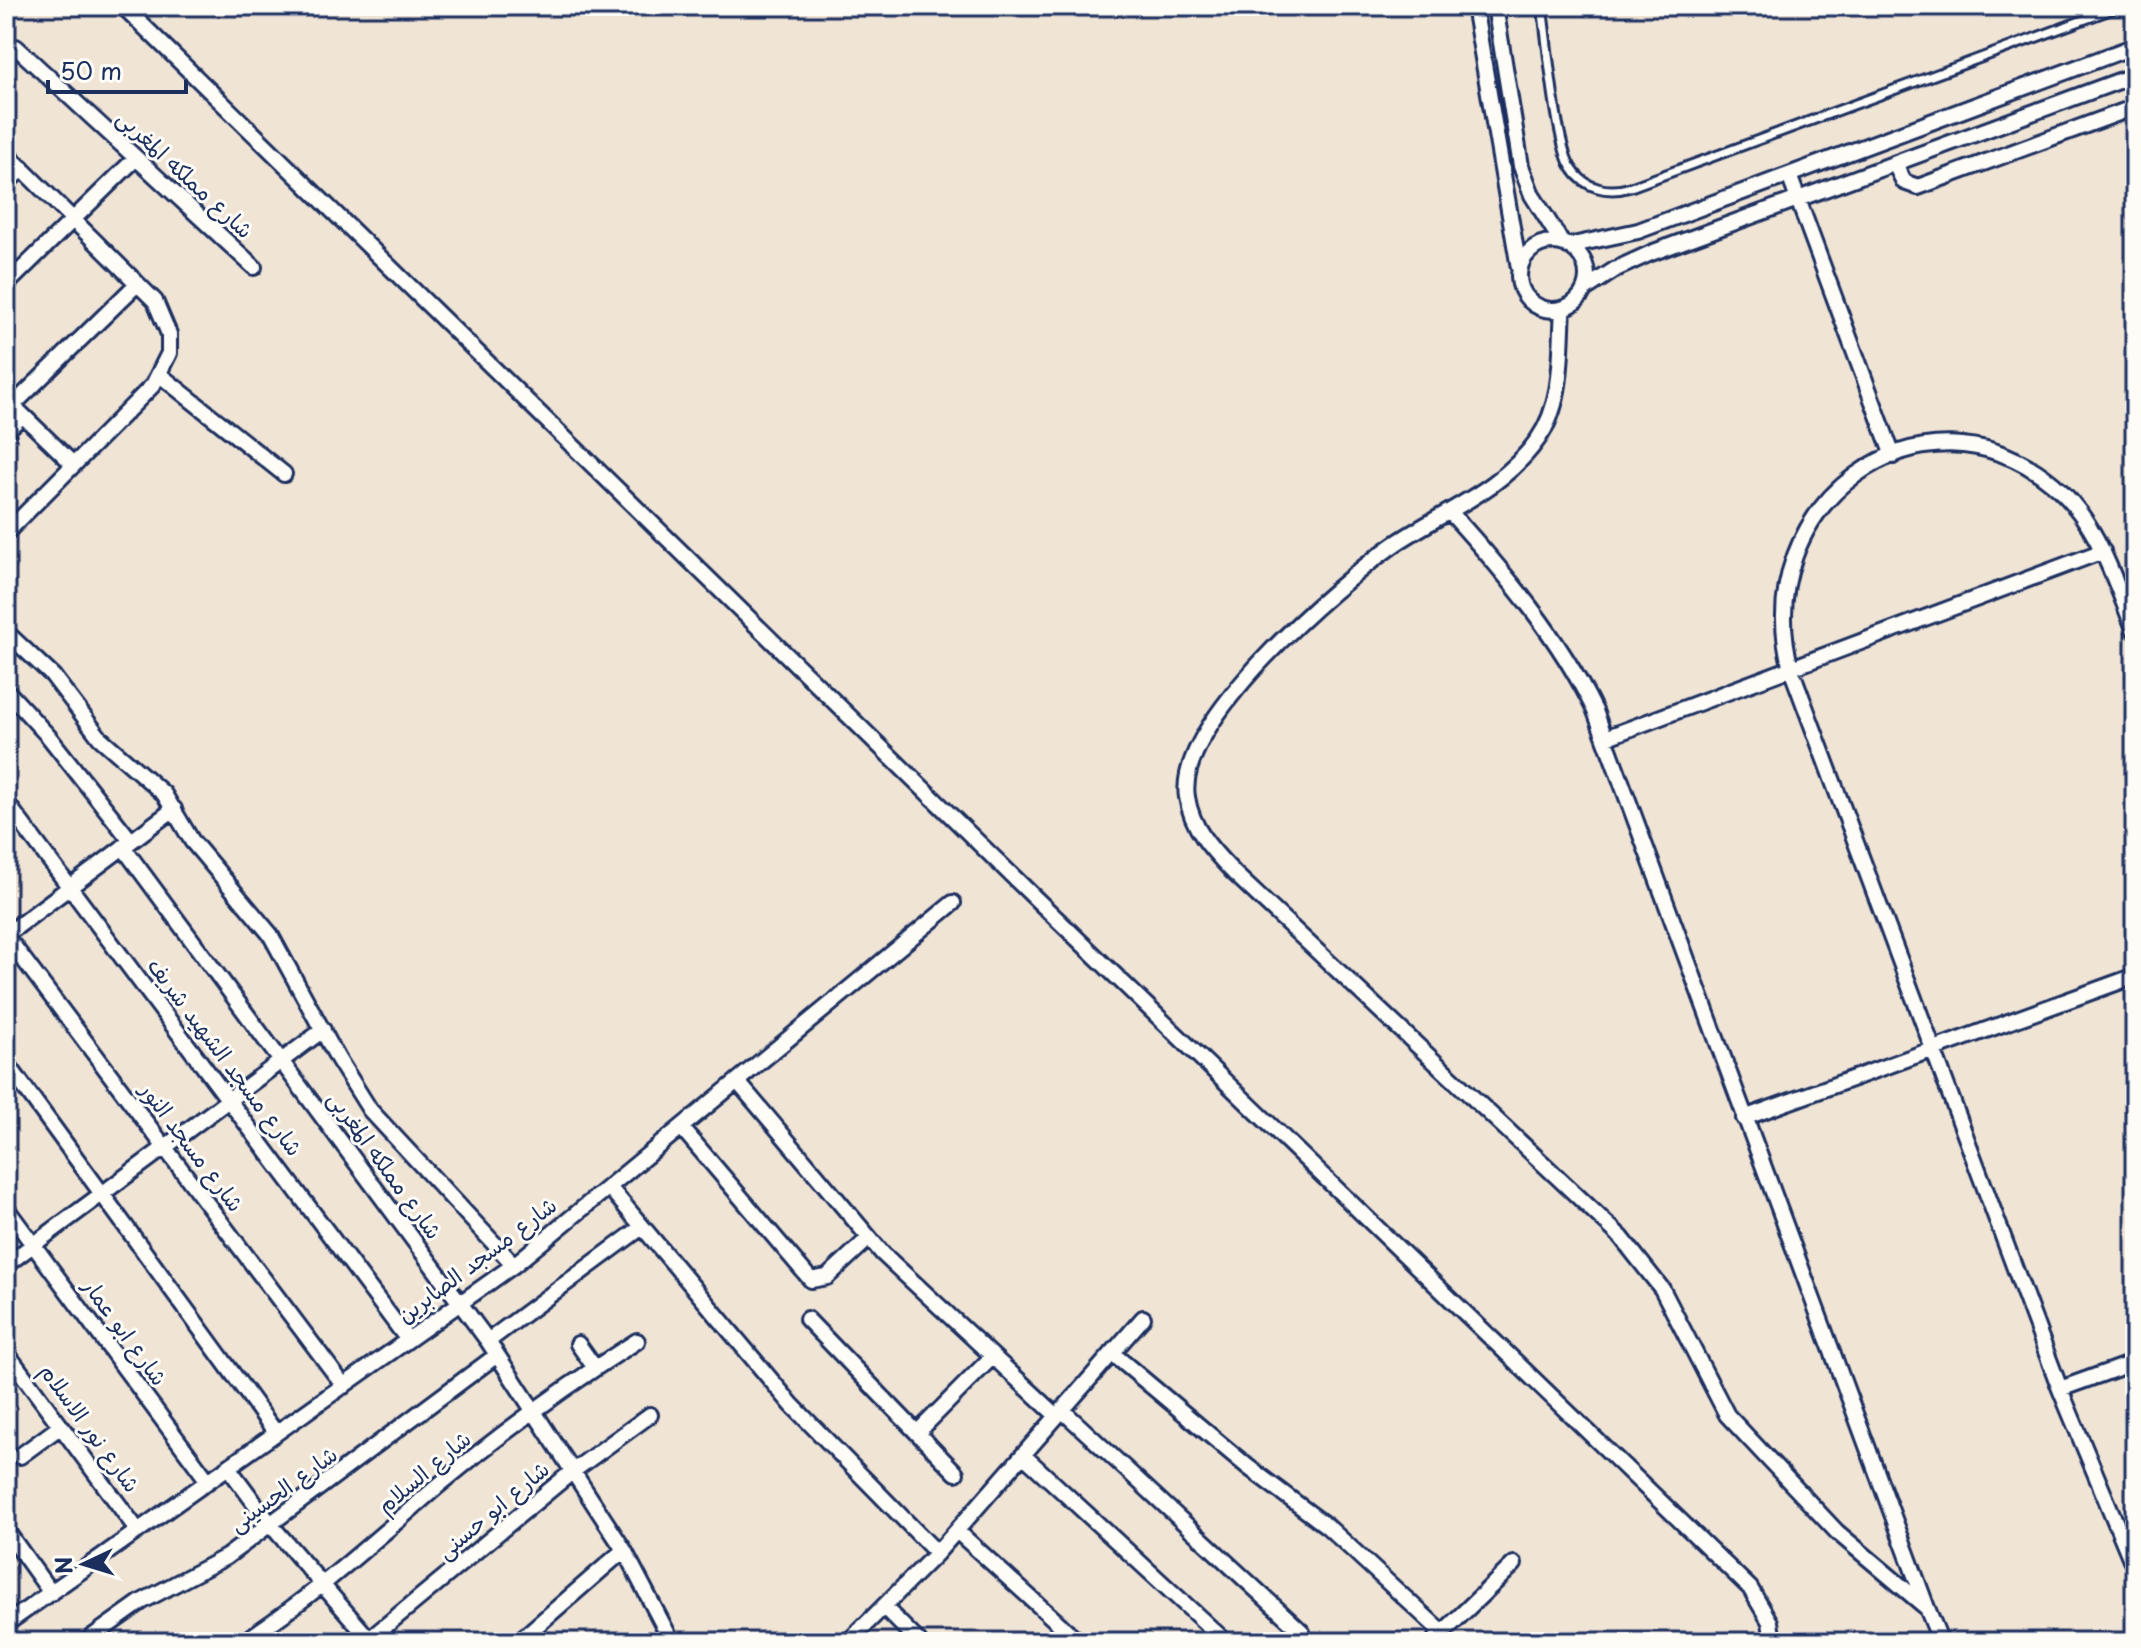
<svg xmlns="http://www.w3.org/2000/svg" width="2141" height="1648" font-family="'Playpen Sans','Playpen Sans Arabic',sans-serif">
  <style>
    .lines { fill: none; stroke-linecap: round; stroke-linejoin: round }
    .service-casing { stroke: #1b2f5e; stroke-width: 13 }
    .minor-casing { stroke: #1b2f5e; stroke-width: 20 }
    .service { stroke: #fdfcf7; stroke-width: 7 }
    .minor { stroke: #fdfcf7; stroke-width: 14 }
    .labels { text-anchor: middle; stroke-width: 6; stroke-linejoin: round; paint-order: stroke }
    .street-label { font-size: 22px; fill: #1b2f5e; stroke: #fdfcf7 }
  </style>
  <rect width="100%" height="100%" fill="#f0e4d5"/>
  <filter id="ink" filterUnits="userSpaceOnUse"><feTurbulence type="fractalNoise" baseFrequency=".0125" numOctaves="2"/><feDisplacementMap in="SourceGraphic" scale="16" xChannelSelector="R" yChannelSelector="G"/><feConvolveMatrix kernelMatrix="1 2 1 2 8 2 1 2 1" color-interpolation-filters="sRGB"/></filter>
  <g filter="url(#ink)">
    <g class="lines">
      <defs>
        <path id="service" d="M1542,6C1547,40 1556,143 1571,167C1584,189 1608,194 1631,187L2121,6"/>
        <path id="minor" d="M123,6L1033,896L1750,1588L1770,1622L1773,1642
          M1474,6L1519,268
          M1495,6L1521,166L1532,195L1562,243
          M16,47L254,267
          M6,153L155,301L169,334V353L153,385L6,533
          M1895,164L1904,182L1918,187L2135,107
          M1789,175L1893,456
          M6,184L22,168
          M1519 276a34 34 0 1 1 68 0a34 34 0 1 1-68 0Z
          M1568,246L1638,231L2135,46
          M6,285L136,158
          M1585,289L1616,269L1651,253L2135,75
          M1563,309C1560,352 1564,403 1538,439C1502,491 1441,512 1392,546C1335,586 1175,723 1187,797C1192,830 1213,851 1234,873L1621,1237L1662,1289L1727,1415L1837,1532L1927,1608L1941,1642
          M160,375L284,474
          M8,401L74,465
          M12,406L137,284
          M6,431L22,416
          M1451,513C1506,574 1559,637 1595,711L1927,1608
          M2135,631C2114,580 2098,521 2053,484C1922,376 1747,505 1791,669L2060,1389L2135,1569
          M6,632L53,676L100,738L164,794L192,841L270,934L338,1059L370,1110L514,1265
          M6,690L49,737L131,841
          M1605,738L2103,551
          M6,802L408,1340
          M123,847L488,1341L624,1550L672,1642
          M6,935L174,809
          M6,936L344,1386
          M6,1062L276,1433
          M737,1081L883,1254L1057,1416
          M1744,1118L2135,976
          M681,1127L811,1280L827,1277L869,1238
          M609,1187L792,1405L937,1553
          M6,1208L208,1481
          M6,1265L323,1030
          M807,1319L956,1473
          M488,1341L642,1227
          M578,1344L595,1368
          M6,1352L138,1531
          M1112,1353L1248,1467L1328,1527L1443,1633
          M2060,1389L2135,1362
          M1062,1410L1302,1632
          M917,1433L992,1357
          M1023,1455L1226,1642
          M20,1456L61,1426
          M228,1467L271,1525L370,1640
          M6,1530L51,1593
          M957,1531L1079,1642
          M884,1607L919,1642
          M6,1624L514,1265L953,903
          M85,1642L141,1602L226,1557L497,1355
          M243,1642C314,1596 375,1540 439,1485C501,1433 569,1384 637,1341
          M366,1642L573,1471L650,1415
          M518,1642L624,1550
          M848,1642L937,1553L1143,1318
          M1433,1642L1514,1564"/>
      </defs>
      <use href="#service" class="service-casing"/>
      <use href="#minor" class="minor-casing"/>
      <use href="#service" class="service"/>
      <use href="#minor" class="minor"/>
    </g>
  </g>
  <g class="labels">
    <g class="street-label">
      <text transform="translate(185 174) rotate(43)" y="8">شارع مملكه المغربى</text>
      <text transform="translate(225 1057) rotate(53)" y="8">شارع مسجد الشهيد شريف</text>
      <text transform="translate(192 1147) rotate(53)" y="8">شارع مسجد النور</text>
      <text transform="translate(385 1165) rotate(54)" y="8">شارع مملكه المغربى</text>
      <text transform="translate(477 1260) rotate(-37)" y="8">شارع مسجد الصابرين</text>
      <text transform="translate(125 1332) rotate(54)" y="8">شارع ابو عمار</text>
      <text transform="translate(90 1428) rotate(54)" y="8">شارع نور الاسلام</text>
      <text transform="translate(424 1472) rotate(-40)" y="8">شارع السلام</text>
      <text transform="translate(283 1489) rotate(-36)" y="8">شارع الحسينى</text>
      <text transform="translate(493 1510) rotate(-40)" y="8">شارع ابو حسنى</text>
    </g>
  </g>
  <rect width="2141" height="1648" fill="none" stroke="#fdfcf7" stroke-width="32"/>
  <rect x="16" y="16" width="2109" height="1616" fill="none" stroke="#1b2f5e" stroke-width="3" filter="url(#ink)"/>
  <g transform="translate(84 1564) rotate(266)" stroke="#fdfcf7" stroke-width="6" paint-order="stroke">
  <path d="M0-6L14 30L0 20L-14 30Z" fill="#1b2f5e"/>
  <text y="-12" font-size="22" font-weight="bold" text-anchor="middle" fill="#1b2f5e">N</text>
  </g>
  <path d="M48 80v12h138v-12" fill="none" stroke="#1b2f5e" stroke-width="4"/>
  <text x="60" y="80" font-size="24" fill="#1b2f5e" stroke="#fdfcf7" stroke-width="6" paint-order="stroke">50 m</text>
</svg>
